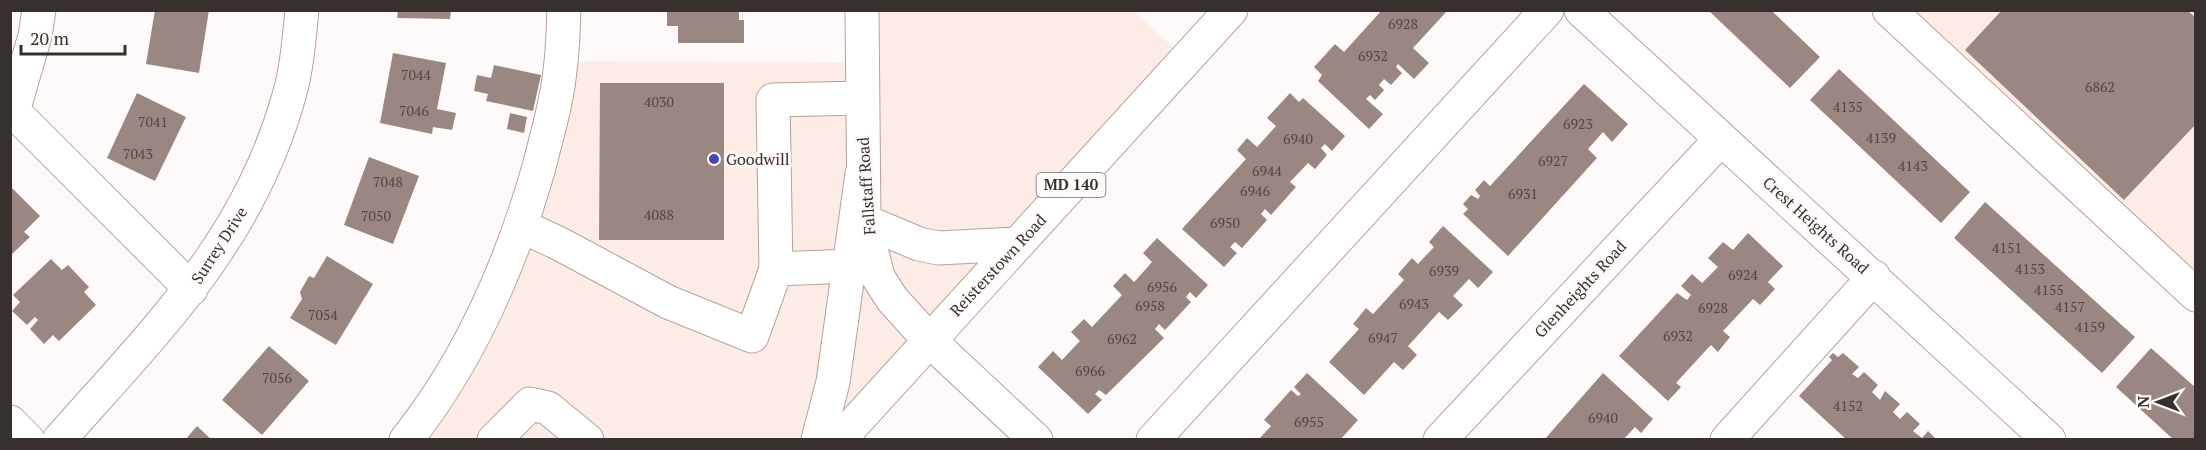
<svg xmlns="http://www.w3.org/2000/svg" width="2206" height="450" font-family="'PT Serif',serif">
  <style>
    .built { fill: #fdece6 }
    .building { fill: #9a8781 }
    .lines { fill: none; stroke-linecap: round; stroke-linejoin: round }
    .minor-casing { stroke: #b5a29c; stroke-width: 35 }
    .major-casing { stroke: #b5a29c; stroke-width: 35 }
    .minor { stroke: #fff; stroke-width: 33 }
    .major { stroke: #fff; stroke-width: 33 }
    .poi-dot { fill: #4744ba; stroke: #fffaf9; stroke-width: 2 }
    .labels { text-anchor: middle; stroke-width: 6; stroke-linejoin: round; paint-order: stroke }
    .number-label { font-size: 14px; fill: #504642 }
    .shield { fill: #fffaf9; stroke: #736d6a; stroke-width: 1.5 }
    .shield-label { font-size: 15px; font-weight: bold; fill: #37302d }
    .poi-label { font-size: 16px; fill: #37302d; stroke: #fffaf9; text-anchor: start }
    .street-label { font-size: 16px; fill: #37302d; stroke: #fffaf9 }
  </style>
  <rect width="100%" height="100%" fill="#fffaf9"/>
  <path class="built" d="M866,10L1134,11L1187,60L842,439L401,440L461,361L561,61L865,62Z
    M1890,11H2195V291Z"/>
  <path class="building" d="M155,10H209L199,73L146,64Z
    M398,10H451L450,19L397,18Z
    M678,10H739V20H744V43H678V26H667V12Z
    M1382,10H1448L1413,48L1429,63L1414,79L1398,64L1396,67L1402,73L1391,85L1384,79L1379,85L1384,90L1375,100L1370,95L1366,99L1383,114L1369,129L1318,81L1322,75L1314,67L1335,44L1344,52Z
    M1708,10H1771L1820,57L1790,88Z
    M2002,10H2187L2196,18V124L2124,200L1965,50Z
    M393,53L446,63L437,109L456,113L452,130L433,127L432,134L380,123Z
    M494,65L541,75L533,111L486,101L488,94L474,91L477,75L491,78Z
    M1839,69L1970,192L1941,223L1810,100Z
    M600,83H724V240H599Z
    M1584,84L1628,124L1612,142L1603,132L1588,149L1597,158L1508,256L1463,214L1468,209L1463,204L1471,195L1478,199L1480,196L1475,190L1484,180L1490,186Z
    M137,93L186,117L155,181L107,158Z
    M1290,93L1299,102L1303,98L1345,136L1332,151L1325,144L1321,148L1327,155L1315,169L1308,163L1292,180L1290,182L1296,187L1271,215L1265,209L1261,214L1267,220L1242,248L1235,242L1230,247L1237,253L1224,267L1182,229L1246,159L1237,150L1247,138L1257,147L1276,126L1267,118Z
    M510,113L527,117L524,133L507,129Z
    M369,157L419,176L393,244L344,225Z
    M10,186L40,216L24,232L30,237L10,256Z
    M1985,202L2135,337L2102,373L1954,238Z
    M1443,226L1493,272L1478,288L1469,279L1453,296L1463,305L1448,320L1439,312L1408,346L1417,355L1403,370L1394,362L1364,395L1329,362L1359,329L1353,324L1366,308L1373,314L1404,280L1398,274L1412,258L1418,264L1434,247L1429,242Z
    M1748,233L1783,266L1768,282L1775,289L1760,305L1753,299L1723,331L1730,337L1718,352L1711,345L1708,348L1676,383L1681,387L1668,401L1619,356L1677,293L1687,300L1691,295L1681,286L1692,274L1702,283L1718,267L1708,258L1723,242L1733,250Z
    M1157,238L1208,285L1196,298L1190,292L1186,297L1191,302L1165,330L1159,324L1155,329L1164,338L1106,395L1099,390L1095,394L1102,400L1088,414L1038,367L1053,351L1062,360L1077,344L1080,341L1071,332L1084,319L1092,327L1122,295L1113,286L1125,273L1134,282L1137,279L1152,262L1143,253Z
    M327,256L373,284L336,345L290,318L302,299L300,292L309,276L314,278Z
    M51,259L62,270L68,265L89,287L84,292L96,305L59,341L53,335L44,344L30,329L38,320L35,317L27,325L12,311L20,302L13,295Z
    M269,346L309,381L262,435L222,400Z
    M2151,348L2196,388V440H2174L2116,387Z
    M1833,353L1838,357L1843,353L1859,367L1852,374L1858,378L1864,372L1878,385L1872,392L1880,400L1885,391L1900,404L1893,412L1900,419L1907,412L1920,424L1913,431L1922,438L1928,431L1937,440H1847L1799,396L1832,360L1829,357Z
    M1307,373L1358,420L1340,440H1258L1271,426L1264,420L1291,390L1298,396L1301,394L1294,387Z
    M1603,373L1653,419L1641,433L1635,427L1623,440H1544Z
    M197,426L212,440H185Z"/>
  <g class="lines">
    <defs>
      <path id="minor" d="M39,10L35,36L13,111L191,289
        M862,10L864,221L878,277L892,299L929,340L1036,440
        M1581,10L2049,440
        M1889,10L2196,295
        M521,226L558,243L668,302L752,336L776,269L773,100L862,98
        M776,269L850,266
        M10,422L28,440
        M59,440C156,330 248,242 289,96C297,69 299,39 302,10
        M406,440C470,360 511,265 539,167C547,135 557,102 560,70C563,50 563,30 564,10
        M494,440L530,404L548,408L587,440
        M1153,440L1547,10
        M1440,440L1721,139
        M1727,440L1874,277"/>
      <path id="major" d="M864,221L919,244L938,248L1017,244
        M818,440L833,382L862,174
        M839,440L1231,10"/>
    </defs>
    <use href="#minor" class="minor-casing"/>
    <use href="#major" class="major-casing"/>
    <use href="#minor" class="minor"/>
    <use href="#major" class="major"/>
  </g>
  <circle class="poi-dot" cx="714" cy="159" r="6"/>
  <g class="labels">
    <g class="number-label">
      <text x="1403" y="29">6928</text>
      <text x="1373" y="61">6932</text>
      <text x="416" y="80">7044</text>
      <text x="2100" y="92">6862</text>
      <text x="659" y="107">4030</text>
      <text x="1848" y="112">4135</text>
      <text x="414" y="116">7046</text>
      <text x="153" y="127">7041</text>
      <text x="1578" y="129">6923</text>
      <text x="1881" y="143">4139</text>
      <text x="1298" y="144">6940</text>
      <text x="138" y="159">7043</text>
      <text x="1553" y="166">6927</text>
      <text x="1913" y="171">4143</text>
      <text x="1267" y="176">6944</text>
      <text x="388" y="187">7048</text>
      <text x="1255" y="196">6946</text>
      <text x="1523" y="199">6931</text>
      <text x="659" y="220">4088</text>
      <text x="376" y="221">7050</text>
      <text x="1225" y="228">6950</text>
      <text x="2007" y="253">4151</text>
      <text x="2030" y="274">4153</text>
      <text x="1444" y="276">6939</text>
      <text x="1743" y="280">6924</text>
      <text x="1162" y="292">6956</text>
      <text x="2049" y="295">4155</text>
      <text x="1414" y="309">6943</text>
      <text x="1150" y="311">6958</text>
      <text x="2070" y="312">4157</text>
      <text x="1713" y="313">6928</text>
      <text x="323" y="320">7054</text>
      <text x="2090" y="332">4159</text>
      <text x="1678" y="341">6932</text>
      <text x="1383" y="343">6947</text>
      <text x="1122" y="344">6962</text>
      <text x="1090" y="376">6966</text>
      <text x="277" y="383">7056</text>
      <text x="1848" y="411">4152</text>
      <text x="1603" y="423">6940</text>
      <text x="1309" y="427">6955</text>
    </g>
    <rect class="shield" x="1036.5" y="173" width="69" height="24" rx="4.5"/>
    <g class="shield-label">
      <text x="1071" y="190">MD 140</text>
    </g>
    <g class="poi-label">
      <text x="726" y="165">Goodwill</text>
    </g>
    <g class="street-label">
      <text transform="translate(866 186) rotate(-94)" y="6">Fallstaff Road</text>
      <text transform="translate(1816 225) rotate(42)" y="6">Crest Heights Road</text>
      <text transform="translate(219 245) rotate(-57)" y="6">Surrey Drive</text>
      <text transform="translate(998 265) rotate(-47)" y="6">Reisterstown Road</text>
      <text transform="translate(1580 289) rotate(-47)" y="6">Glenheights Road</text>
    </g>
  </g>
  <rect width="2206" height="450" fill="none" stroke="#37302d" stroke-width="24"/>
  <g transform="translate(2158 402) rotate(270)" stroke="#fffaf9" stroke-width="4.5" paint-order="stroke">
  <path d="M0-4.5L10 22L0 15L-10 22Z" fill="#37302d"/>
  <text y="-9" font-size="16" font-weight="bold" text-anchor="middle" fill="#37302d">N</text>
  </g>
  <path d="M21 45v9h104v-9" fill="none" stroke="#37302d" stroke-width="3"/>
  <text x="30" y="45" font-size="18" fill="#37302d" stroke="#fffaf9" stroke-width="4.5" paint-order="stroke">20 m</text>
</svg>
